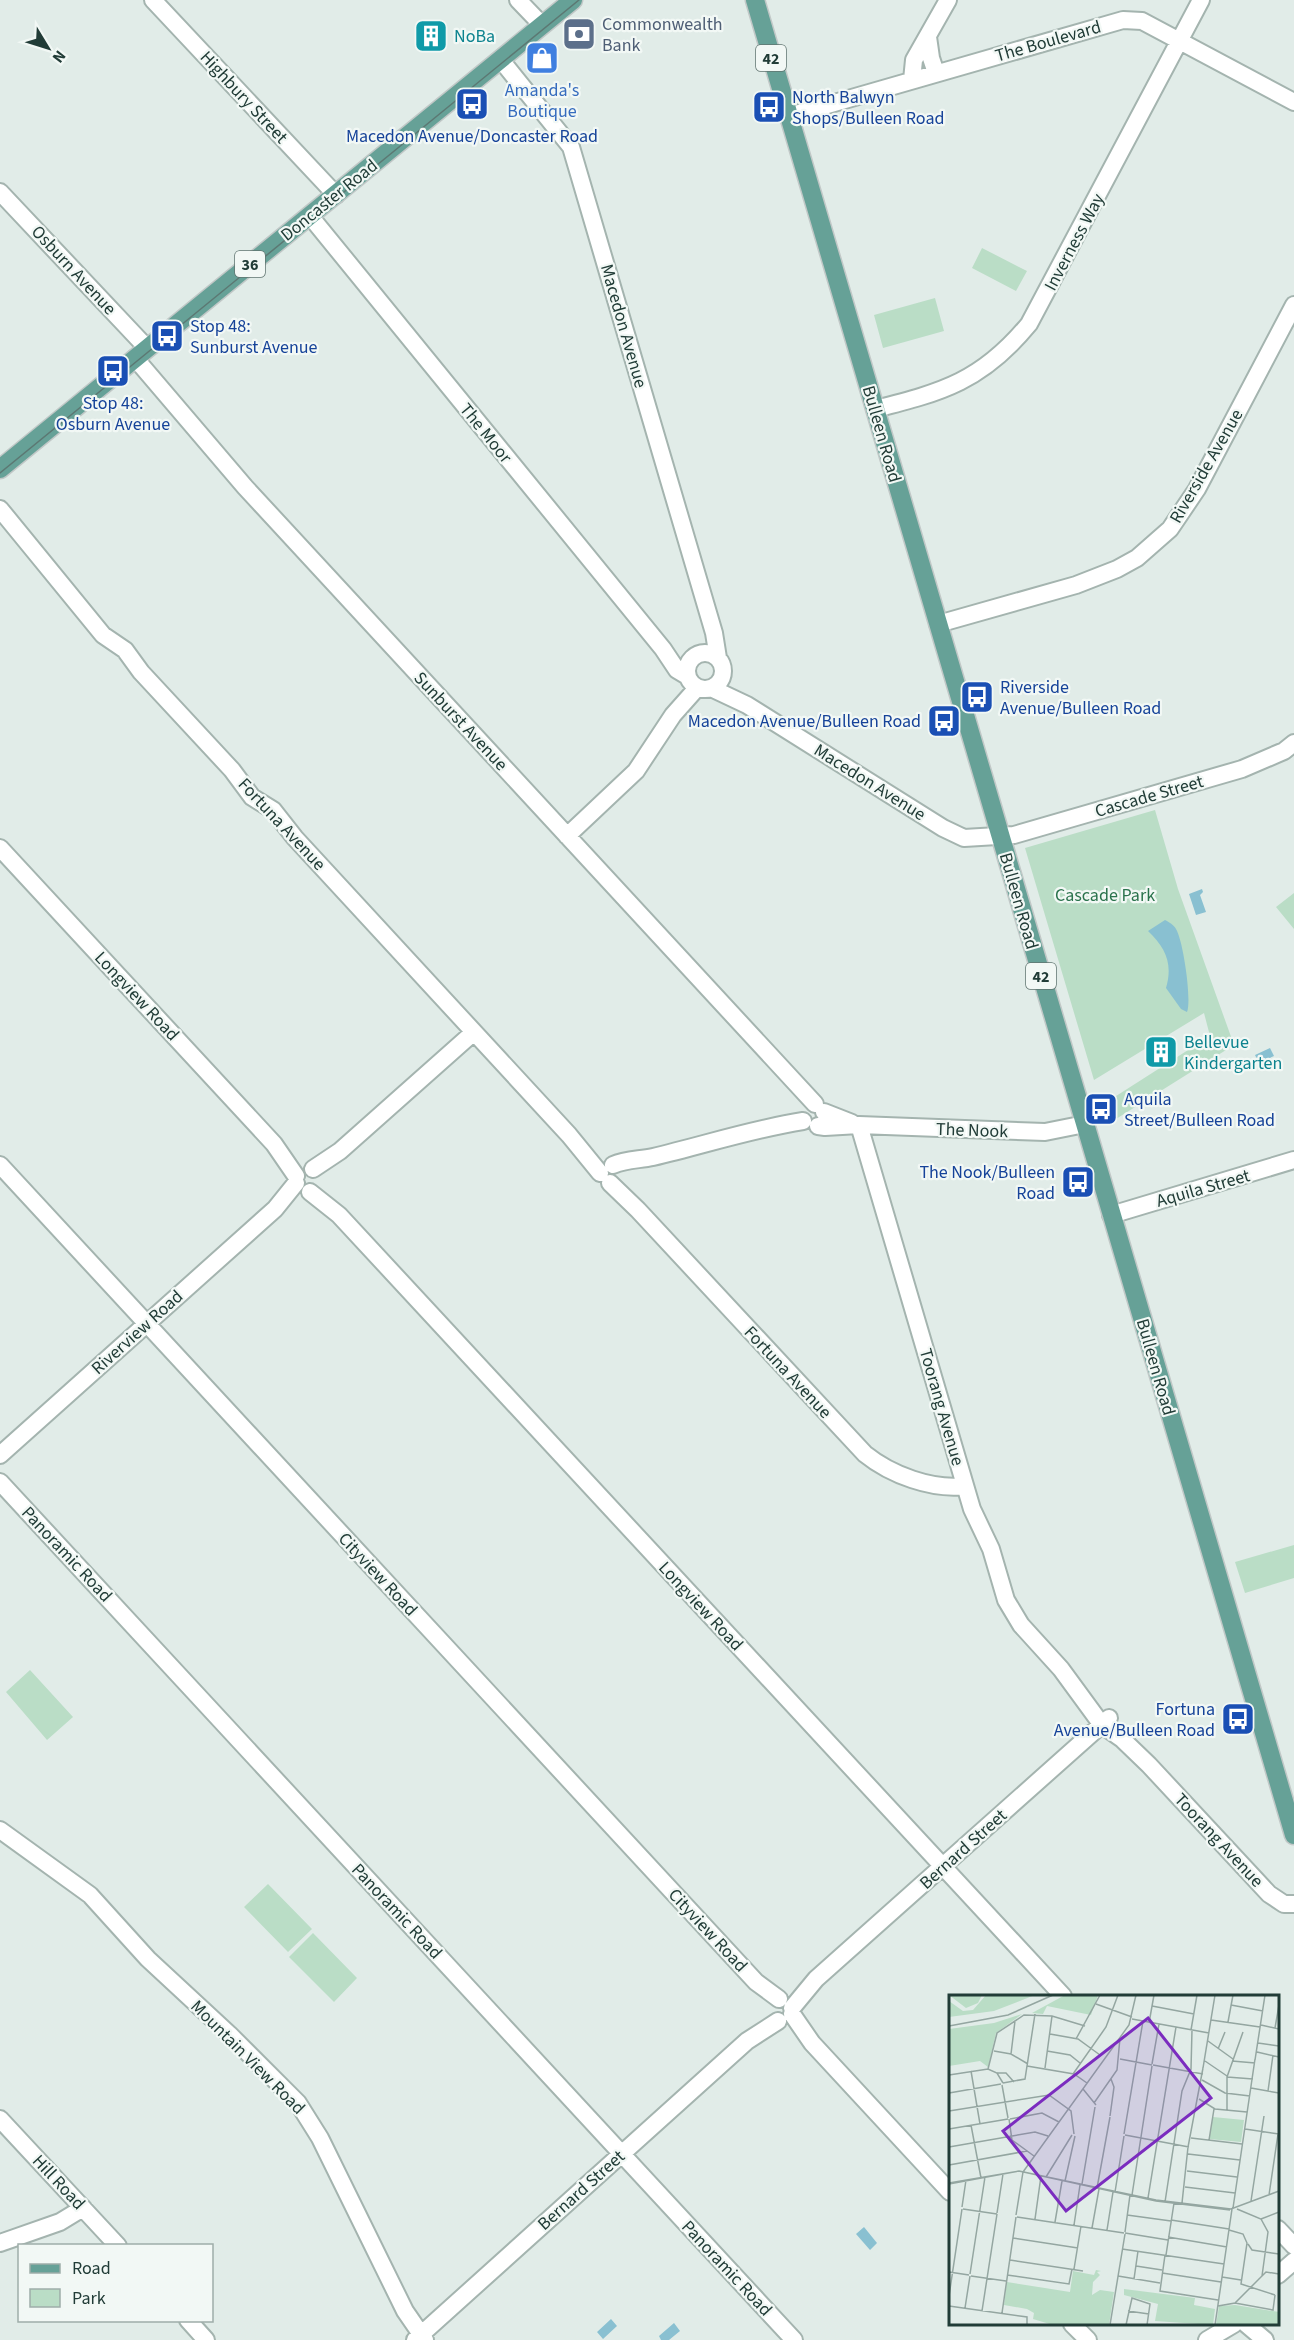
<svg xmlns="http://www.w3.org/2000/svg" width="1294" height="2340" font-family="'Source Sans 3',sans-serif">
  <style>
    .green { fill: #baddc6 }
    .water { fill: #89c0d1 }
    .lines { fill: none; stroke-linecap: round; stroke-linejoin: round }
    .minor-casing { stroke: #a4b4af; stroke-width: 20 }
    .major-casing { stroke: #c1c8c7; stroke-width: 21 }
    .minor { stroke: #fff; stroke-width: 16 }
    .major { stroke: #66a197; stroke-width: 18 }
    .tram { stroke: #5c7873; stroke-width: 1.5 }
    .labels { text-anchor: middle; stroke-width: 4.5; stroke-linejoin: round; paint-order: stroke }
    .shield { fill: #f2f8f5; stroke: #607470; stroke-width: 1.5 }
    .shield-label { font-size: 16px; font-weight: bold; fill: #213c37 }
    .service-label { font-size: 18px; fill: #4e5e75; stroke: #f2f8f5; text-anchor: start }
    .culture-label { font-size: 18px; fill: #0d838f; stroke: #f2f8f5; text-anchor: start }
    .street-label { font-size: 18px; fill: #213c37; stroke: #f2f8f5 }
    .shop-label { font-size: 18px; fill: #366cbe; stroke: #f2f8f5 }
    .transit-label { font-size: 18px; fill: #164399; stroke: #f2f8f5; text-anchor: start }
    .park-label { font-size: 18px; fill: #2b734d; stroke: #f2f8f5 }
    .inset-road { fill: none; stroke: #94a6a1; stroke-width: 1.5 }
    .view { fill: #7b2cbf; fill-opacity: 0.15; stroke: #7b2cbf; stroke-width: 3 }
    .inset-edge { fill: none; stroke: #213c37; stroke-width: 3 }
  </style>
  <rect width="100%" height="100%" fill="#e1ece8"/>
  <path class="green" d="M982,248L1027,271L1016,291L972,268Z
    M935,298L944,331L883,348L874,315Z
    M1155,810L1178,889L1234,1045L1108,1124L1102,1105L1210,1036L1204,1013L1094,1080L1025,848Z
    M1294,893V929L1276,907Z
    M1294,1545V1578L1245,1593L1235,1562Z
    M30,1670L73,1717L47,1740L6,1692Z
    M268,1884L312,1929L288,1952L244,1907Z
    M313,1933L357,1978L334,2002L289,1957Z"/>
  <path class="water" d="M1202,889L1203,892L1200,895L1206,912L1196,915L1189,894Z
    M1165,920C1169,922 1174,925 1176,929C1183,940 1192,1000 1187,1012L1181,1009L1166,988C1173,964 1166,948 1148,931Z
    M1270,1048L1274,1056L1259,1063L1255,1055Z
    M864,2227L877,2243L870,2250L856,2234Z
    M611,2319L617,2326L603,2339L597,2332Z
    M674,2323L680,2331L669,2340H661L659,2336Z"/>
  <g class="lines">
    <defs>
      <path id="minor" d="M153,0L336,195
        M518,0L542,25
        M928,37L931,58L936,73
        M501,60L571,147L714,633L718,658
        M912,80L914,60L948,0
        M789,116L1123,20L1142,21L1294,102
        M0,192L147,348
        M310,216L663,649L677,670L687,676
        M135,358L245,487L815,1104
        M875,409C943,392 982,381 1029,324L1201,0
        M0,509L103,635L125,650L141,672L232,770L252,797L273,810L295,838L569,1135L600,1173
        M938,624L1076,585L1117,569L1137,558L1170,529L1197,489L1294,305
        M687 671a18 18 0 1 1 36 0a18 18 0 1 1-36 0Z
        M711,688L747,705L943,828L964,838L1014,835L1242,769L1284,751L1294,743
        M567,836L636,771L673,715L697,688
        M0,848L274,1144L296,1176
        M824,1112L852,1123
        M859,1125L972,1509L991,1549L1006,1600L1021,1625L1061,1669L1102,1725L1122,1739L1149,1765L1269,1894L1284,1904H1294
        M818,1126L825,1127L859,1125L1045,1132L1085,1124
        M0,1165L756,1982L779,1999
        M613,1165C626,1159 639,1160 653,1157C704,1145 752,1129 803,1121
        M313,1169L340,1151L474,1032
        M610,1183L638,1210L865,1454C891,1475 932,1490 965,1486
        M310,1192L339,1215L1063,1996
        M1111,1215L1294,1160
        M0,1455L275,1209L296,1183
        M0,1482L794,2340
        M0,1830L90,1895L148,1959L229,2034L298,2103L320,2138L405,2311L425,2340
        M792,2008L816,1979L1109,1718
        M792,2014L812,2043L950,2192
        M0,2119L118,2246
        M1278,2229L1294,2246
        M0,2243L60,2222L83,2208
        M1278,2275L1294,2261
        M188,2320L206,2340
        M1072,2324L1088,2340
        M1246,2324L1265,2340
        M415,2340L747,2041L778,2021
        M1207,2340L1234,2324"/>
      <path id="major" d="M755,0L1294,1835
        M0,469L573,0"/>
    </defs>
    <use href="#minor" class="minor-casing"/>
    <use href="#major" class="major-casing"/>
    <use href="#minor" class="minor"/>
    <use href="#major" class="major"/>
    <path class="tram" d="M0,473L579,0"/>
  </g>
  <defs>
    <symbol id="bank-square" viewBox="-11 -11 22 22"><rect x="-9" y="-9" width="18" height="18" rx="4" fill="#5c6f8a" stroke="#f2f8f5"/><path d="M-6-4H6V4H-6ZM0-2.3a2.3 2.3 0 1 0 0 4.6a2.3 2.3 0 1 0 0-4.6Z" fill="#fff"/></symbol>
    <symbol id="building-square" viewBox="-11 -11 22 22"><rect x="-9" y="-9" width="18" height="18" rx="4" fill="#0f9aa8" stroke="#f2f8f5"/><path d="M-4-6H4V6H1V3H-1V6H-4ZM-2.5-4.3h1.7v1.8h-1.7ZM.8-4.3h1.7v1.8H.8ZM-2.5-1h1.7V.8h-1.7ZM.8-1h1.7V.8H.8Z" fill="#fff"/></symbol>
    <symbol id="shop-square" viewBox="-11 -11 22 22"><rect x="-9" y="-9" width="18" height="18" rx="4" fill="#3f7fe0" stroke="#f2f8f5"/><path d="M-5-2.5h2.3a2.7 3.5 0 0 1 5.4 0H5L5.5 6h-11ZM-1.5-2.5h3a1.5 2.3 0 0 0-3 0Z" fill="#fff"/></symbol>
    <symbol id="bus-square" viewBox="-11 -11 22 22"><rect x="-9" y="-9" width="18" height="18" rx="4" fill="#1a4fb4" stroke="#f2f8f5"/><path d="M-5-6H5V4H4V6H2V4H-2V6H-4V4H-5ZM-3.5-4V0h7V-4ZM-3.5 1.2v1.5H-2V1.2ZM2 1.2v1.5H3.5V1.2Z" fill="#fff"/></symbol>
  </defs>
  <g fill-rule="evenodd">
    <use href="#bank-square" x="560" y="15" width="38" height="38"/>
    <use href="#building-square" x="412" y="17" width="38" height="38"/>
    <use href="#shop-square" x="523" y="39" width="38" height="38"/>
    <use href="#bus-square" x="453" y="85" width="38" height="38"/>
    <use href="#bus-square" x="750" y="88" width="38" height="38"/>
    <use href="#bus-square" x="148" y="317" width="38" height="38"/>
    <use href="#bus-square" x="94" y="352" width="38" height="38"/>
    <use href="#bus-square" x="958" y="678" width="38" height="38"/>
    <use href="#bus-square" x="925" y="702" width="38" height="38"/>
    <use href="#building-square" x="1142" y="1033" width="38" height="38"/>
    <use href="#bus-square" x="1082" y="1090" width="38" height="38"/>
    <use href="#bus-square" x="1059" y="1163" width="38" height="38"/>
    <use href="#bus-square" x="1219" y="1700" width="38" height="38"/>
  </g>
  <g class="labels">
    <g class="shield">
      <rect x="756" y="45" width="30" height="26" rx="4.5"/>
      <rect x="235" y="251" width="30" height="26" rx="4.5"/>
      <rect x="1026" y="963" width="30" height="26" rx="4.5"/>
    </g>
    <g class="shield-label">
      <text x="771" y="64">42</text>
      <text x="250" y="270">36</text>
      <text x="1041" y="982">42</text>
    </g>
    <g class="service-label">
      <text x="602" y="30">Commonwealth<tspan x="602" dy="21">Bank</tspan></text>
    </g>
    <g class="culture-label">
      <text x="454" y="42">NoBa</text>
      <text x="1184" y="1048">Bellevue<tspan x="1184" dy="21">Kindergarten</tspan></text>
    </g>
    <g class="street-label">
      <text transform="translate(1048 41) rotate(-16)" y="6">The Boulevard</text>
      <text transform="translate(244 97) rotate(47)" y="6">Highbury Street</text>
      <text transform="translate(329 200) rotate(-39)" y="6">Doncaster Road</text>
      <text transform="translate(1074 242) rotate(-62)" y="6">Inverness Way</text>
      <text transform="translate(74 270) rotate(47)" y="6">Osburn Avenue</text>
      <text transform="translate(624 326) rotate(74)" y="6">Macedon Avenue</text>
      <text transform="translate(486 433) rotate(51)" y="6">The Moor</text>
      <text transform="translate(882 434) rotate(74)" y="6">Bulleen Road</text>
      <text transform="translate(1206 466) rotate(-60)" y="6">Riverside Avenue</text>
      <text transform="translate(461 721) rotate(47)" y="6">Sunburst Avenue</text>
      <text transform="translate(870 782) rotate(32)" y="6">Macedon Avenue</text>
      <text transform="translate(1149 796) rotate(-16)" y="6">Cascade Street</text>
      <text transform="translate(282 824) rotate(47)" y="6">Fortuna Avenue</text>
      <text transform="translate(1019 901) rotate(74)" y="6">Bulleen Road</text>
      <text transform="translate(137 996) rotate(47)" y="6">Longview Road</text>
      <text transform="translate(972 1130) rotate(2)" y="6">The Nook</text>
      <text transform="translate(1203 1188) rotate(-16)" y="6">Aquila Street</text>
      <text transform="translate(137 1332) rotate(-42)" y="6">Riverview Road</text>
      <text transform="translate(1156 1367) rotate(74)" y="6">Bulleen Road</text>
      <text transform="translate(788 1372) rotate(47)" y="6">Fortuna Avenue</text>
      <text transform="translate(942 1407) rotate(74)" y="6">Toorang Avenue</text>
      <text transform="translate(67 1554) rotate(47)" y="6">Panoramic Road</text>
      <text transform="translate(378 1574) rotate(47)" y="6">Cityview Road</text>
      <text transform="translate(701 1606) rotate(47)" y="6">Longview Road</text>
      <text transform="translate(1219 1840) rotate(47)" y="6">Toorang Avenue</text>
      <text transform="translate(963 1849) rotate(-42)" y="6">Bernard Street</text>
      <text transform="translate(397 1911) rotate(47)" y="6">Panoramic Road</text>
      <text transform="translate(708 1930) rotate(47)" y="6">Cityview Road</text>
      <text transform="translate(248 2057) rotate(45)" y="6">Mountain View Road</text>
      <text transform="translate(59 2182) rotate(47)" y="6">Hill Road</text>
      <text transform="translate(581 2190) rotate(-42)" y="6">Bernard Street</text>
      <text transform="translate(727 2268) rotate(47)" y="6">Panoramic Road</text>
    </g>
    <g class="shop-label">
      <text x="542" y="96">Amanda's<tspan x="542" dy="21">Boutique</tspan></text>
    </g>
    <g class="transit-label">
      <text x="792" y="103">North Balwyn<tspan x="792" dy="21">Shops/Bulleen Road</tspan></text>
      <text x="472" y="142" text-anchor="middle">Macedon Avenue/Doncaster Road</text>
      <text x="190" y="332">Stop 48:<tspan x="190" dy="21">Sunburst Avenue</tspan></text>
      <text x="113" y="409" text-anchor="middle">Stop 48:<tspan x="113" dy="21">Osburn Avenue</tspan></text>
      <text x="1000" y="693">Riverside<tspan x="1000" dy="21">Avenue/Bulleen Road</tspan></text>
      <text x="921" y="727" text-anchor="end">Macedon Avenue/Bulleen Road</text>
      <text x="1124" y="1105">Aquila<tspan x="1124" dy="21">Street/Bulleen Road</tspan></text>
      <text x="1055" y="1178" text-anchor="end">The Nook/Bulleen<tspan x="1055" dy="21">Road</tspan></text>
      <text x="1215" y="1715" text-anchor="end">Fortuna<tspan x="1215" dy="21">Avenue/Bulleen Road</tspan></text>
    </g>
    <g class="park-label">
      <text x="1105" y="901">Cascade Park</text>
    </g>
  </g>
  <g transform="translate(949 1995)">
    <rect width="330" height="330" fill="#e1ece8"/>
    <path d="M0,0H33L29,8L17,13ZM37,0H86L45,16L0,22V6L14,16L24,15ZM116,0H149L142,20L98,11L94,19L83,18ZM73,19L47,38L39,72L31,66L0,71V34L45,28ZM264,122L295,125L292,147L260,144ZM147,275L152,276L148,277L151,280L144,287L143,300L151,295L165,297L160,330H104L84,324L85,318L78,314L55,310L58,287L121,297L124,276L145,280ZM175,294L246,303L245,310L266,314L264,330L206,326L209,309L175,300ZM286,310L330,317V330H267L270,311Z" fill="#baddc6"/>
    <path class="inset-road" d="M147,9L183,22M282,10L314,16M203,11L245,19M183,24L260,38M262,25L311,32M279,27L284,0M200,28L205,0M312,30L330,34M0,31L59,20L104,0M326,33L330,10M242,35L248,0M101,39L129,44L151,60M127,44L151,0M259,46L284,64M309,48L330,51M269,54L276,37M45,56L62,59L79,69M98,56L121,60L131,68M308,57L330,62M62,59L66,26M171,64L203,70M306,65L316,0M256,66L278,81M283,66L306,68M203,69L210,29M204,70L254,79M78,71L125,79L138,88M96,73L103,21M254,73L266,0M39,74L48,38L75,20L103,21L136,31M22,76L31,129M48,78H57L65,87M124,79L157,32L169,0M0,80L39,74L48,78L54,88M278,82L304,84M253,85L276,98L301,101M54,88L76,84L86,19M53,90L59,123M302,93L330,98M134,94L147,110M319,96L324,60M0,98L52,89M250,104L266,114L298,117M145,108L168,75L171,43M278,115V82L294,37M0,116L100,100L122,116L125,139M161,121L165,92L162,84M60,124L63,145L85,161M61,124L93,118L110,127M22,130L32,183M0,134L59,124M296,134L330,139M175,139L194,26M176,140L240,152M242,143L293,149M260,145L265,114M0,152L86,137L99,141M239,159L291,165M0,170L78,156M238,176L288,182M74,177L180,30L187,0M97,182L123,140M116,186L126,141M0,188L70,176L207,205L282,214L330,196M0,189L70,176L207,206L281,215M133,189L146,112M236,192L286,198M148,193L161,122M166,197L175,141M183,200L203,71M320,200L329,139M199,203L227,32M302,206L315,121M216,207L233,96L242,74L243,35M233,208L239,152L254,73M13,212L17,185M284,213L306,64M14,214L48,219M48,218L54,179M67,220L74,177M178,220L222,226M68,222L175,238M86,224L92,181M312,224L330,217M222,225L280,234M106,227L113,186M125,230L131,190M143,233L150,194M158,235L164,197M280,235L294,239L298,248L292,289L326,300M176,237L181,200M176,238L219,245M219,242L278,252M64,243L129,253M299,249L303,255L330,259M173,254L275,269M216,260L211,296L269,305M217,260L225,208M61,265L134,276M187,271L213,275M125,274L132,231M0,277L20,280M213,278L272,287M21,279L36,182M58,280L120,289L123,274M22,281L57,286M169,281L211,288M313,281L317,277L330,279M273,282L292,285M185,284L189,256M0,301L13,214M286,308L324,315L326,300M0,311L78,322V330M269,311L286,308L313,281L319,237L312,224L288,214M16,313L21,281M33,316L48,219M179,316L200,319M53,318L67,222M161,330L176,239M177,330L183,303L201,309L198,330M266,330L283,214"/>
    <path class="view" d="M199,23L262,103L117,216L54,136Z"/>
    <rect width="330" height="330" class="inset-edge"/>
  </g>
  <rect x="18" y="2244" width="195" height="78" fill="#f2f8f5" stroke="#9eada9" stroke-width="1.5"/>
  <rect x="30" y="2264" width="30" height="9" fill="#66a197" stroke="#9eada9" stroke-width="1.5"/>
  <text x="72" y="2274" font-size="18" fill="#213c37">Road</text>
  <rect x="30" y="2289" width="30" height="18" fill="#baddc6" stroke="#9eada9" stroke-width="1.5"/>
  <text x="72" y="2304" font-size="18" fill="#213c37">Park</text>
  <g transform="translate(48 48) rotate(128)" stroke="#f2f8f5" stroke-width="4.5" paint-order="stroke">
  <path d="M0-4.5L10 22L0 15L-10 22Z" fill="#213c37"/>
  <text y="-9" font-size="16" font-weight="bold" text-anchor="middle" fill="#213c37">N</text>
  </g>
</svg>
